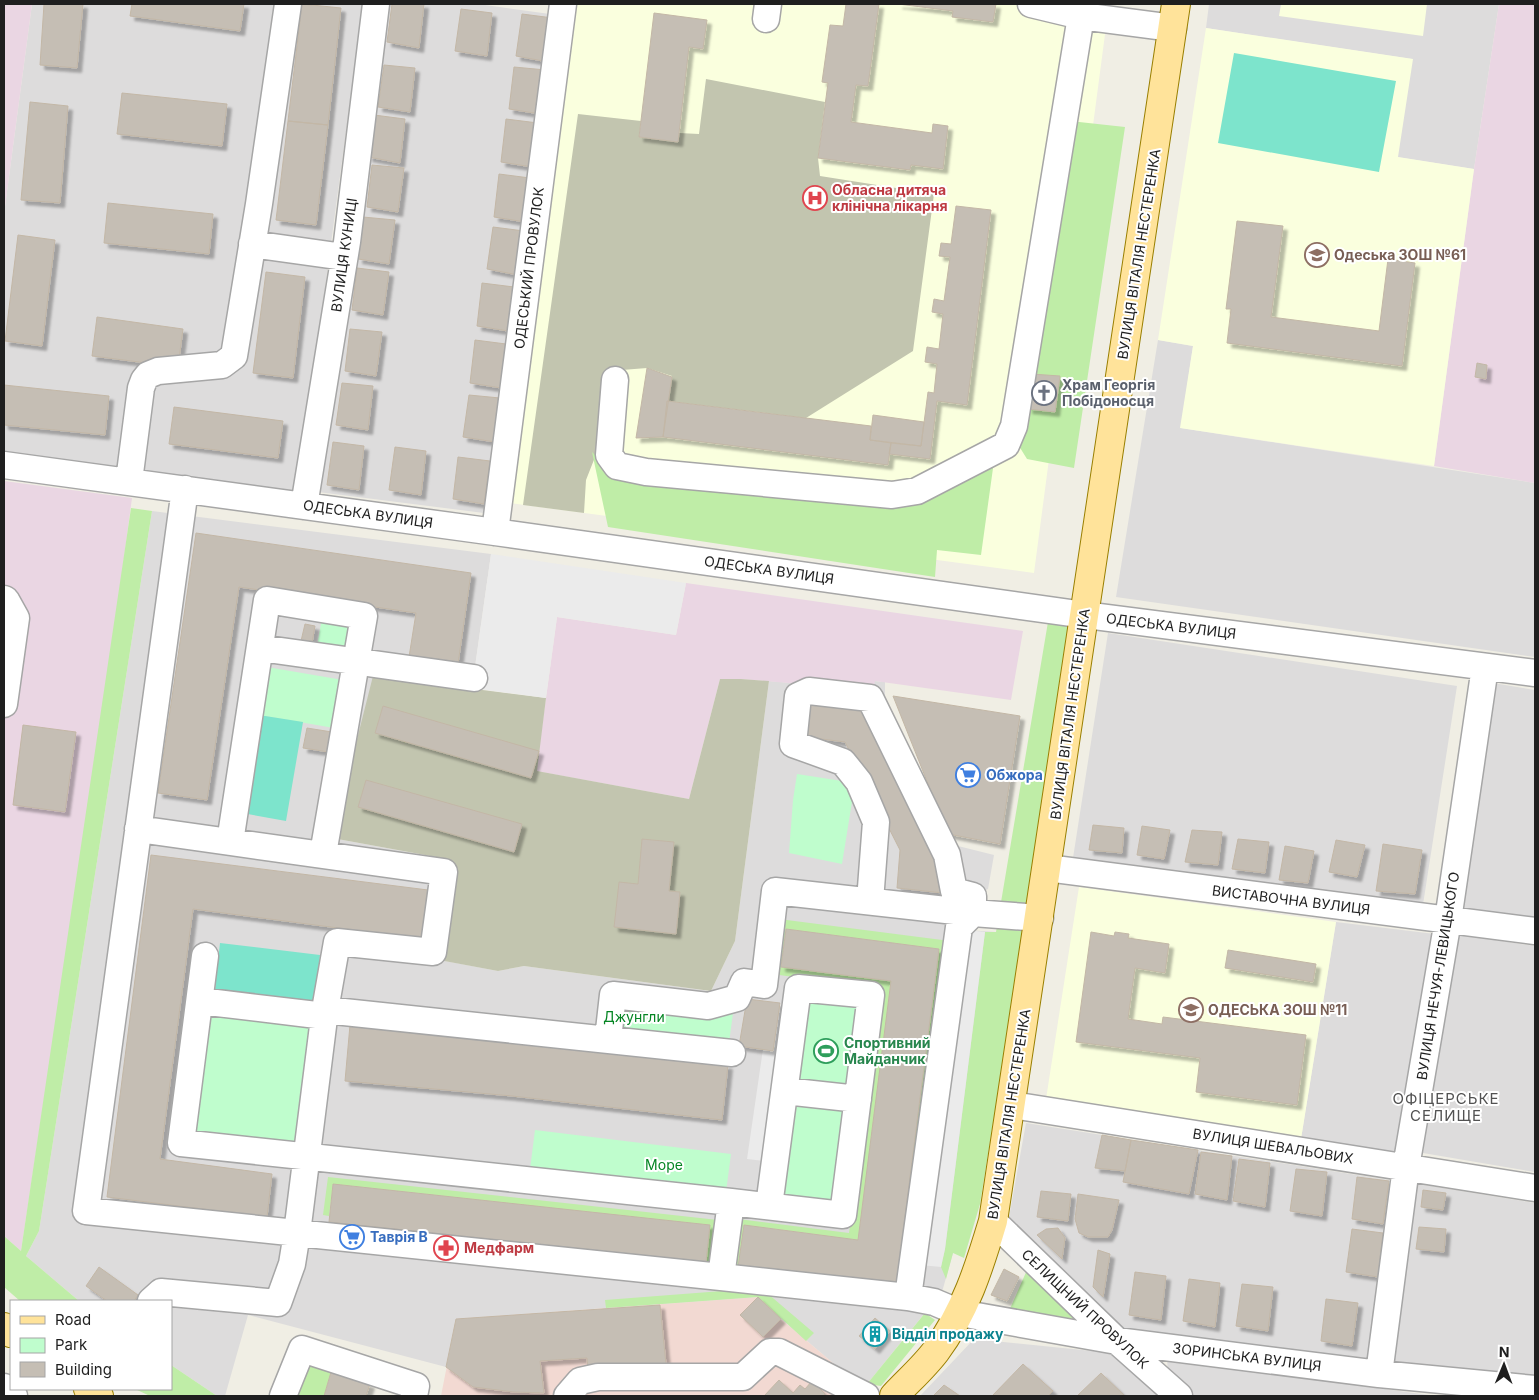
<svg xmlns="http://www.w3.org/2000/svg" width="1539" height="1400" font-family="Inter,sans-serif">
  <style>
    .residential { fill: #dddcdc }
    .commercial { fill: #f2d9d2 }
    .industrial { fill: #ead6e3 }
    .education { fill: #faffde }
    .construction { fill: #c2c5af }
    .grass { fill: #bfeda7; fill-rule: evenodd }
    .park { fill: #bffdcd }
    .pitch { fill: #7de4cc }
    .parking { fill: #ebebeb }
    .building { fill: #c5beb4; stroke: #c3b7a6; filter: url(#shadow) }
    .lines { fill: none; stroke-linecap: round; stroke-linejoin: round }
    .minor-casing { stroke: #a6a6a6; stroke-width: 29 }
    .major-casing { stroke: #997f00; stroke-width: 30 }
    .minor { stroke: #fff; stroke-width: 26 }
    .major { stroke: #ffe39a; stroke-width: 28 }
    .labels { text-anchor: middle; stroke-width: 4; stroke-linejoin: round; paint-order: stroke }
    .health-label { font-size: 14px; font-weight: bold; fill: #be3a42; stroke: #fff; text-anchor: start }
    .street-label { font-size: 14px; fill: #1f1f1f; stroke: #fff }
    .education-label { font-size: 14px; font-weight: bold; fill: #785e54; stroke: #fff; text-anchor: start }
    .worship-label { font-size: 14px; font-weight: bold; fill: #5b616d; stroke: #fff; text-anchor: start }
    .shop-label { font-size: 14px; font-weight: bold; fill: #366cbe; stroke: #fff; text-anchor: start }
    .park-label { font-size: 14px; fill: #058523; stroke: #fff }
    .leisure-label { font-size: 14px; font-weight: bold; fill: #27864d; stroke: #fff; text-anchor: start }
    .culture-label { font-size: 14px; font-weight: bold; fill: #0d838f; stroke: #fff; text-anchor: start }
    .neighbourhood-label { font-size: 15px; letter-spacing: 1px; fill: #525252; stroke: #fff }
  </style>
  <defs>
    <filter id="shadow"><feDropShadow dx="4.5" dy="4.5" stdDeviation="1" flood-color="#0004"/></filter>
  </defs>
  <rect width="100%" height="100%" fill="#f0eee4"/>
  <path class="residential" d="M32,4H363L298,491L4,452V214Z
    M385,4H478L557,15L492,514L318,492Z
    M1209,4H1499L1474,169L1397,157L1412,59L1206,28Z
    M1158,340L1193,346L1181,428L1535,483V657L1116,597Z
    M152,511L491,554L472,688L332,838L447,859L451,891L440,960L498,971L524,966L711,991L735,941L769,681L873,690L874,681L885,682V696L946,843L994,855L988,889L973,896L967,930L996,932L953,1253L942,1292L867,1384L840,1369L781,1319L757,1297L457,1319L446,1367L248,1315L225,1396H217L171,1365V1301H79L26,1256L39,1231Z
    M1108,633L1457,686L1422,911L1073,858Z
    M1493,683L1535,690V922L1461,911Z
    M1336,922L1435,934L1398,1154L1301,1139Z
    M1455,934L1535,946V1172L1423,1153Z
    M1026,1123L1389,1180L1366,1372L1116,1335L1008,1223Z
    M1412,1183L1535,1203V1380L1393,1368Z
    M974,1339L1112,1353L1160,1396H920Z
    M1167,1359L1436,1396H1192L1168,1374Z"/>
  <path class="commercial" d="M758,1297L781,1319L840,1369L855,1396H441L456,1319Z"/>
  <path class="industrial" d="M4,4H32L4,214Z
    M1499,4H1535V483L1434,466L1474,169Z
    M4,481L132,498L108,678L21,1251L4,1236Z
    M686,583L1023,631L1011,700L875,681L873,690L741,679H720L689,799L536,771L557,617L676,635Z"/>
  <path class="education" d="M574,4H1109L1034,573L502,502Z
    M1281,4H1427L1423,36L1279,16Z
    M1206,28L1413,59L1398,157L1474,169L1434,466L1180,428L1193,346L1158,340Z
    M1079,887L1336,922L1301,1139L1046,1099Z"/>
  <path class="construction" d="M706,79L825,102L818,158L820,176L934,194L913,351L806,418L667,401L672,376L647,368L609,371L599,447L586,480L584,513L523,505L578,114L641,121L639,137L677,142L679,133L699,134Z
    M373,676L546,698L537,771L689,799L720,679H741L769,681L735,941L711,991L524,966L498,971L439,960L451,891L447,859L332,838Z"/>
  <path class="grass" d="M1070,121L1125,127L1074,468L1027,459L1006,425Z
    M592,452L605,465L883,504L994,461L981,555L937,550L935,577L608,527Z
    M131,508L152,511L39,1231L26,1256L79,1301H20L4,1287V1236L21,1251Z
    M1050,610L1069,618L995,1110L980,1204L964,1258L953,1253L946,1279L941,1267L945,1249L985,932H996Z
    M779,919L950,941L901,1292L731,1272L738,1219L849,1233L882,989L772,974ZM786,929L939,949L896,1287L744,1225L858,1240L891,981L781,967Z
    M328,1177L718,1220L712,1269L455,1242L456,1235L705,1262L709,1225L333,1184L329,1216L323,1215Z
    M1027,1270L1081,1320L1009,1311Z
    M761,1288L814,1333L806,1341L758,1297L606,1308L605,1300Z
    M925,1313L935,1320L881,1386L867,1384Z
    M303,1362L331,1372L324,1396H294Z
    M171,1365L217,1396H150L135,1389H171Z"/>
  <path class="park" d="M322,618L356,624L352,651L317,646Z
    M267,667L343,680L334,728L259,715Z
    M797,774L855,783L842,864L789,853L793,800Z
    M805,996L862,1002L834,1206L778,1198Z
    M620,1000L733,1013L729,1043L616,1031Z
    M207,1013L315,1027L299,1150L191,1136Z
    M535,1130L731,1154L726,1192L530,1169Z"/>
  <path class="pitch" d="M1234,53L1396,81L1379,172L1218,143Z
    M259,715L303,722L286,821L242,813Z
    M220,943L320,955L315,1001L215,989Z"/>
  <path class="parking" d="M491,554L686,583L676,635L557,617L546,698L472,688Z
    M967,930L985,932L945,1249L941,1267L920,1265Z
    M780,1003L786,1004L764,1161L747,1159L763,1049L773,1050Z"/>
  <path class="building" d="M44,4H83L77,68L40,65Z
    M132,4H244L240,31L130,16Z
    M302,4L341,8L328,125L288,121Z
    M392,4H424L419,48L387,42Z
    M846,4H879L868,86L856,85L851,122L932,133L933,124L948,126L943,169L911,165L910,170L818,158L828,83L822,82L830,25L843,26Z
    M898,4H996L993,22L952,17L953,11Z
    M461,9L492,13L487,56L455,51Z
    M654,13L707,20L703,49L689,47L678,142L639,137Z
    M522,14L553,18L548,62L516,56Z
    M384,65L415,68L410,112L378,107Z
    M514,67L546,70L540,114L509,109Z
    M122,93L227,104L222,146L117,134Z
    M30,102L68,106L60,203L21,200Z
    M374,115L405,119L400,163L368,157Z
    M506,119L538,123L532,167L501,162Z
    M288,121L328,125L316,225L276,220Z
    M372,165L404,168L398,212L367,207Z
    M499,174L530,178L525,222L494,217Z
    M108,203L213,214L209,254L104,243Z
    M956,206L991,210L967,405L937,401L930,459L889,454L891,443L921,446L928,392L934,393L937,364L925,362L927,347L939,349L943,314L932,312L934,299L944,301L950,257L939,256L941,243L951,244Z
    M363,217L395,220L389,264L358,259Z
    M1237,221L1283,226L1271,317L1379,331L1388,259L1415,263L1402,366L1227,343L1231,309H1226Z
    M493,227L524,231L518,275L487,269Z
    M18,235L55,240L42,346L5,341Z
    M357,268L389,272L383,315L352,310Z
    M266,272L305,277L293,378L253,373Z
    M482,283L514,287L508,331L477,326Z
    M97,317L183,329L178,367L92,356Z
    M350,329L382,332L376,376L345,371Z
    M475,340L506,344L501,388L470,383Z
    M1477,363L1487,365L1486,379L1475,377Z
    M647,368L672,377L663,437L636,438Z
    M1032,374L1060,376L1055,412L1028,409Z
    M342,383L373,386L368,430L336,425Z
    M4,385L109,396L105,435L4,425Z
    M469,395L500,398L495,442L463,437Z
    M667,401L871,426L870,440L891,443L888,465L663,437Z
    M174,407L283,421L278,458L169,444Z
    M873,415L924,422L921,446L870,440Z
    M333,442L364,446L359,490L327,485Z
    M395,447L426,451L421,495L389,490Z
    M458,457L490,461L484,504L453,499Z
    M196,533L471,573L458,664L409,657L416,613L239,587L207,800L158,793Z
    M305,624L315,626L312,643L301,641Z
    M812,692L870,700L946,855L943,893L897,888L900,850L845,742L806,737Z
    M893,696L1020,716L1000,844L948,834Z
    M383,706L539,751L531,778L375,733Z
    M23,725L76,732L65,812L13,805Z
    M307,728L332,732L329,752L303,748Z
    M366,780L522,824L514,852L358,807Z
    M1093,825L1124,828L1122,853L1089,850Z
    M1142,826L1170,830L1164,859L1137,855Z
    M1192,830L1222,832L1218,865L1185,862Z
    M642,839L674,842L669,891L680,892L676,934L614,927L619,882L638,884Z
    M1238,839L1269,842L1265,873L1232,869Z
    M1336,840L1365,845L1357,877L1329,872Z
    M1383,844L1422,850L1415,894L1376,891Z
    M1285,846L1314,851L1308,883L1279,880Z
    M151,855L428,890L422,939L193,909L160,1159L272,1174L267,1217L107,1197Z
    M786,929L939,949L896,1287L738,1267L744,1225L858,1240L891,981L781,967Z
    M1091,932L1114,936L1115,932L1129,934L1128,938L1169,944L1165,973L1135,968L1128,1019L1162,1024L1163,1017L1306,1035L1297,1105L1196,1092L1200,1058L1076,1042Z
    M1228,950L1316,964L1313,982L1225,968Z
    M747,999L780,1003L773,1051L739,1046Z
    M350,1025L728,1065L722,1120L512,1096L345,1081Z
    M1102,1135L1131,1140L1125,1171L1095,1168Z
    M1131,1140L1198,1150L1189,1194L1123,1182Z
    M1201,1152L1232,1156L1227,1200L1195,1194Z
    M1239,1159L1270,1163L1265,1207L1233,1201Z
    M1296,1169L1327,1172L1322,1216L1290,1211Z
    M1357,1177L1389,1181L1383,1224L1352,1219Z
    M333,1184L710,1225L706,1262L329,1222Z
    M1423,1190L1446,1193L1443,1210L1421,1207Z
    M1041,1191L1071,1194L1068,1221L1037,1217Z
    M1078,1194L1119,1200L1112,1230L1108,1237H1088L1079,1233L1075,1219Z
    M1419,1227L1446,1229L1444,1252L1416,1249Z
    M1058,1228L1065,1238L1062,1259L1037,1235L1046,1229Z
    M1352,1229L1383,1233L1378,1277L1346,1272Z
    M1098,1250L1110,1254L1103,1297L1093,1287Z
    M99,1267L138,1295L134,1301H107L86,1286Z
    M1004,1269L1019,1277L1007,1301L991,1295Z
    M1135,1272L1166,1276L1161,1320L1129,1315Z
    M1189,1279L1220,1283L1215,1327L1183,1321Z
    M1242,1284L1273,1287L1268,1331L1236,1326Z
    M758,1297L781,1319L763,1337L740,1315Z
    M1326,1299L1358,1303L1352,1346L1321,1341Z
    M660,1305L666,1364L588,1368L587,1358L540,1361L544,1393L514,1392L473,1387L446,1367L456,1319Z
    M875,1318L890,1331L875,1349L859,1336Z
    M1023,1364L1053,1391L1048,1396H992Z
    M331,1372L370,1384L366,1396H324Z
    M1101,1373L1125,1396H1077Z
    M779,1380L793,1393L800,1385L805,1389L812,1381L825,1394L823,1396H764Z
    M944,1385L960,1396H933Z"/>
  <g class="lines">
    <defs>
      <path id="minor" d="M1031,4L1081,16L1173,28
        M766,19L768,4
        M252,244L344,257
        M615,380L609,455L617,466L646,472L892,495L917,491L1006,445L1014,426L1081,16
        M4,465L495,532L1085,615L1535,673
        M129,481L141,388L144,380L148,375L158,371L222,365L234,356L259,204L288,4
        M185,489L86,1211L721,1277
        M304,506L347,242L376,4
        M495,532L563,4
        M4,599L6,600L16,618L4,704
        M260,648L474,678
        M138,829L230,842
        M323,854L364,616L267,600L230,842L444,872L433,952L337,942L325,1010
        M1047,868L1535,931
        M870,901L876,822L859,782L843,762L793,744L798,696L809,691L870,698L947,855L954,891L973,896V913L959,927L908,1297
        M205,956L181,1143L731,1202
        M200,1001L325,1016
        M608,1039L613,995L708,1006L737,998L744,982L764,985L775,891L973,913L1040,918
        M785,1091L858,1099
        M1012,1105L1535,1188
        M769,1206L798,988L871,995L843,1215L731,1202L721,1277L908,1297L934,1302L960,1313L1117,1341L1379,1374L1535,1389
        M993,1221L1117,1341L1179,1396
        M151,1301L161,1292L278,1303L292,1264L297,1233L325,1010L732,1053
        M1379,1374L1406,1167L1448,920L1485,667
        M4,1387L14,1396
        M283,1396L302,1349L416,1386L414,1396
        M567,1396L580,1381L598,1377H743L770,1352H779L866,1396"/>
      <path id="major" d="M4,1327L11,1333
        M88,1389L99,1396
        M894,1396C908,1381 924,1367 936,1351C965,1312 979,1268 993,1221L1176,4"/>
    </defs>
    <use href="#minor" class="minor-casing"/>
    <use href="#major" class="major-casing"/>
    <use href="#minor" class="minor"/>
    <use href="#major" class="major"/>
  </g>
  <defs>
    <symbol id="hospital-ring" viewBox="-11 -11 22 22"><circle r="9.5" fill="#fff" stroke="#e0444e" stroke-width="1.5"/><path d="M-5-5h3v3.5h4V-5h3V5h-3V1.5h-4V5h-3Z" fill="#e0444e"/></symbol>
    <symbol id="school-ring" viewBox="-11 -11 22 22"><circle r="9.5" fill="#fff" stroke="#8d6e63" stroke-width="1.5"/><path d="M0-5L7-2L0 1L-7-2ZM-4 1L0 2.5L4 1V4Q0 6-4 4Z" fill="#8d6e63"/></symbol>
    <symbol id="church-ring" viewBox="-11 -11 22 22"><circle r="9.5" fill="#fff" stroke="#6b7280" stroke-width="1.5"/><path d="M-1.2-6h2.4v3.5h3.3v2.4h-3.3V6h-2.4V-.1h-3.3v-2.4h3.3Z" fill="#6b7280"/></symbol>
    <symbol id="supermarket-ring" viewBox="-11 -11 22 22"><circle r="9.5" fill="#fff" stroke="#3f7fe0" stroke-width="1.5"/><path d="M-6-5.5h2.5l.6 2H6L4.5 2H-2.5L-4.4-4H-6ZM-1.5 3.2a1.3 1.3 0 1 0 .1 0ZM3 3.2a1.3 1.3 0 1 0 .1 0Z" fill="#3f7fe0"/></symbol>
    <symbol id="stadium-ring" viewBox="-11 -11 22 22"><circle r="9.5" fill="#fff" stroke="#2e9e5b" stroke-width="1.5"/><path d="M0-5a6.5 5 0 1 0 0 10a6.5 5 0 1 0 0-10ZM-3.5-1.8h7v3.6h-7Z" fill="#2e9e5b"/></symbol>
    <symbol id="pharmacy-ring" viewBox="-11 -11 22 22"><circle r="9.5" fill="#fff" stroke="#e0444e" stroke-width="1.5"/><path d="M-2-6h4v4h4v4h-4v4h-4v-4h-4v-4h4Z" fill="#e0444e"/></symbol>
    <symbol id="building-ring" viewBox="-11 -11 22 22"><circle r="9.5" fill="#fff" stroke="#0f9aa8" stroke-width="1.5"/><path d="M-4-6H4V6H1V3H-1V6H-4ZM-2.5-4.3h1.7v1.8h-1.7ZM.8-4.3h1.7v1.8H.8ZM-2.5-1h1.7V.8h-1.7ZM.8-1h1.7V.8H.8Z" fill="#0f9aa8"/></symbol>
  </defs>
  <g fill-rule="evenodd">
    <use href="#hospital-ring" x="801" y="184" width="28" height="28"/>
    <use href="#school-ring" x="1303" y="241" width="28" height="28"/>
    <use href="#church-ring" x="1030" y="379" width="28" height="28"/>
    <use href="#supermarket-ring" x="954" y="761" width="28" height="28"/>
    <use href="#school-ring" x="1177" y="996" width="28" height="28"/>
    <use href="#stadium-ring" x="812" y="1037" width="28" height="28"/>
    <use href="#supermarket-ring" x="338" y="1223" width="28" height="28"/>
    <use href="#pharmacy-ring" x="432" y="1234" width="28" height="28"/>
    <use href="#building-ring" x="861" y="1320" width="28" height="28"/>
  </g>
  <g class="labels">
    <g class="health-label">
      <text x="832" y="195">Обласна дитяча<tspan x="832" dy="16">клінічна лікарня</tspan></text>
      <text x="464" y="1253">Медфарм</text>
    </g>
    <g class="street-label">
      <text transform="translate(1139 254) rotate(-81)" y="5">ВУЛИЦЯ ВІТАЛІЯ НЕСТЕРЕНКА</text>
      <text transform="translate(344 255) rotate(-82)" y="5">ВУЛИЦЯ КУНИЦІ</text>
      <text transform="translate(529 268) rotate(-83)" y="5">ОДЕСЬКИЙ ПРОВУЛОК</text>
      <text transform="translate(368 514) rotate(8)" y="5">ОДЕСЬКА ВУЛИЦЯ</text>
      <text transform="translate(769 570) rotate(8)" y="5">ОДЕСЬКА ВУЛИЦЯ</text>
      <text transform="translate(1171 626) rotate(7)" y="5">ОДЕСЬКА ВУЛИЦЯ</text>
      <text transform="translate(1070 714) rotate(-82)" y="5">ВУЛИЦЯ ВІТАЛІЯ НЕСТЕРЕНКА</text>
      <text transform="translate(1291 900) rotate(7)" y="5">ВИСТАВОЧНА ВУЛИЦЯ</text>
      <text transform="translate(1438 976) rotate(-81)" y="5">ВУЛИЦЯ НЕЧУЯ-ЛЕВИЦЬКОГО</text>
      <text transform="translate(1009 1114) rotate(-81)" y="5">ВУЛИЦЯ ВІТАЛІЯ НЕСТЕРЕНКА</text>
      <text transform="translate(1273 1146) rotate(9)" y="5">ВУЛИЦЯ ШЕВАЛЬОВИХ</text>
      <text transform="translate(1085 1309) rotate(43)" y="5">СЕЛИЩНИЙ ПРОВУЛОК</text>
      <text transform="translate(1247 1357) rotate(7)" y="5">ЗОРИНСЬКА ВУЛИЦЯ</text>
    </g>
    <g class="education-label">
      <text x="1334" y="260">Одеська ЗОШ №61</text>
      <text x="1208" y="1015">ОДЕСЬКА ЗОШ №11</text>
    </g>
    <g class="worship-label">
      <text x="1062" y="390">Храм Георгія<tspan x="1062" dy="16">Побідоносця</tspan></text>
    </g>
    <g class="shop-label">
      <text x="986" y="780">Обжора</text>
      <text x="370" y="1242">Таврія В</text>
    </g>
    <g class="park-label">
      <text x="634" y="1022">Джунгли</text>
      <text x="664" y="1170">Море</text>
    </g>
    <g class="leisure-label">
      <text x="844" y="1048">Спортивний<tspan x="844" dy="16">Майданчик</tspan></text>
    </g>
    <g class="culture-label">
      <text x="892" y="1339">Відділ продажу</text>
    </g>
    <g class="neighbourhood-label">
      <text x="1446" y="1104">ОФІЦЕРСЬКЕ<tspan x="1446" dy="17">СЕЛИЩЕ</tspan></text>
    </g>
  </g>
  <rect width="1539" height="1400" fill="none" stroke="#1f1f1f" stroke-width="10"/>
  <rect x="10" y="1300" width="162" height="90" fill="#ffffff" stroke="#a5a5a5"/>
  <rect x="20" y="1316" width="25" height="8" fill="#ffe39a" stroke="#a5a5a5"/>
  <text x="55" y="1325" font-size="15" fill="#1f1f1f">Road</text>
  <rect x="20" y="1338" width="25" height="15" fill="#bffdcd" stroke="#a5a5a5"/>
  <text x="55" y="1350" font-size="15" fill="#1f1f1f">Park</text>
  <rect x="20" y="1362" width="25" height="15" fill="#c5beb4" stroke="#a5a5a5"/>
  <text x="55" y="1375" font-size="15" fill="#1f1f1f">Building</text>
  <g transform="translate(1504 1365) rotate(1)" stroke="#ffffff" stroke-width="4" paint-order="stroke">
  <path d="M0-4L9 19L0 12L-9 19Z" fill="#1f1f1f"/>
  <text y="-8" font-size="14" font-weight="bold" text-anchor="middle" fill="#1f1f1f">N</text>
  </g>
</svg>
